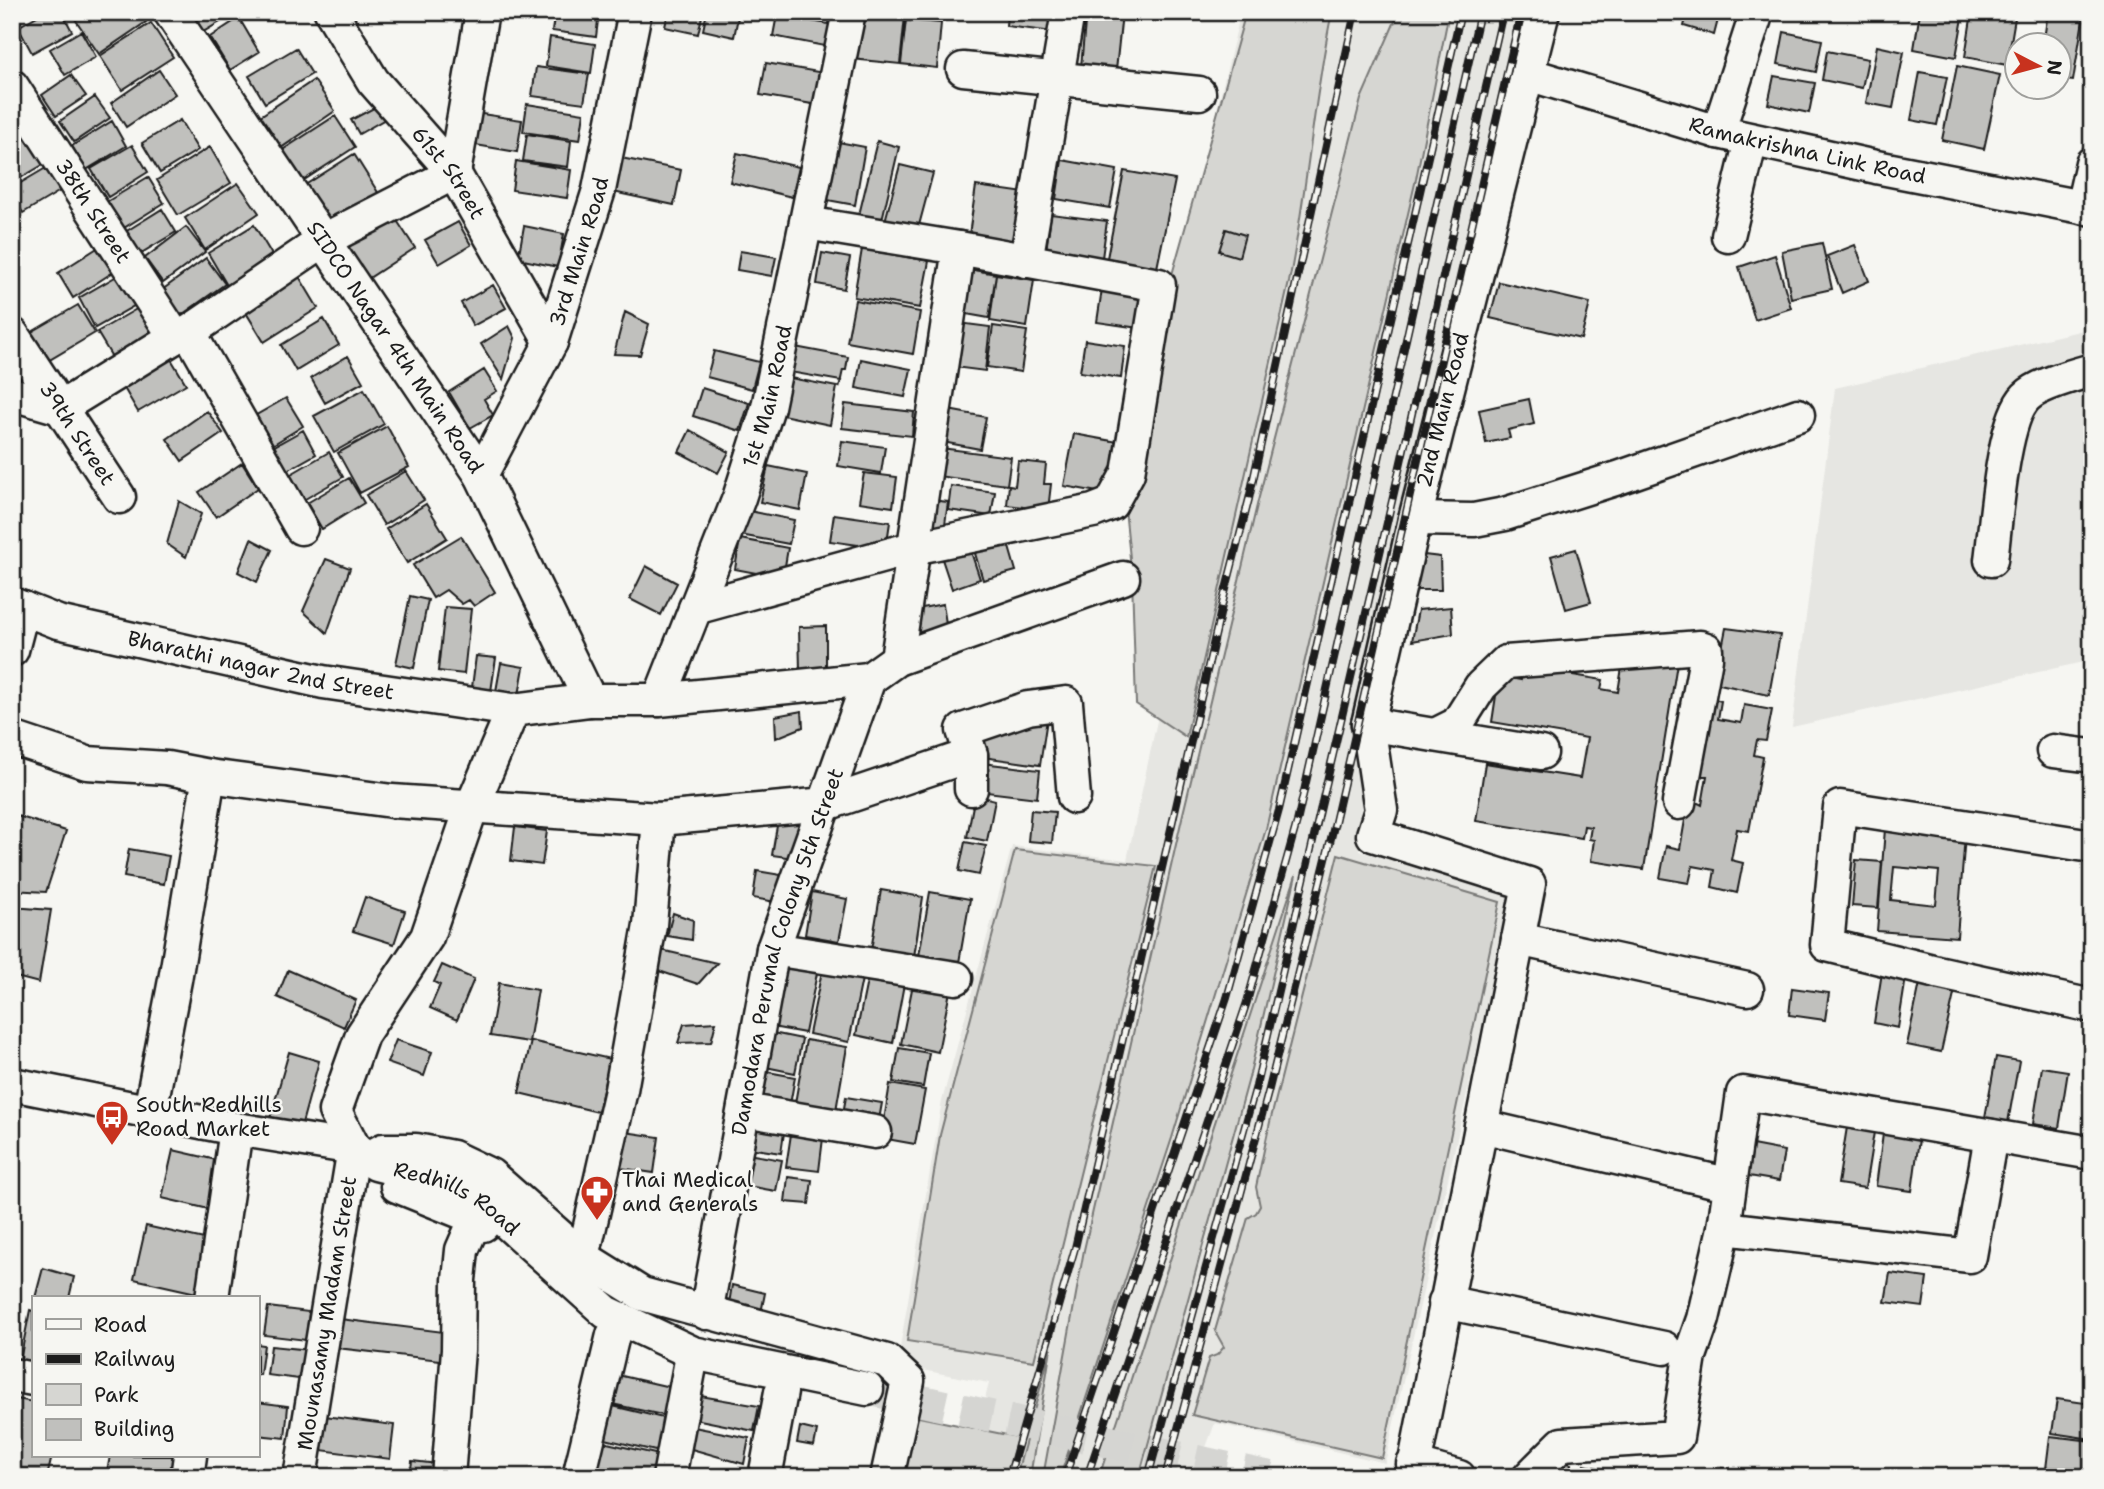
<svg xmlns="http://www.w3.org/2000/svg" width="2104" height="1489" font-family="'Shantell Sans',sans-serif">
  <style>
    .built { fill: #e6e6e2 }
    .green { fill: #d6d6d2; stroke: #797977; stroke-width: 2 }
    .building { fill: #c0c0bd; stroke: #1c1c1c; stroke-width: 2; fill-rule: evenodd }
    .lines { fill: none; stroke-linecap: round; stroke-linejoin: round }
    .minor-tunnel { stroke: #d5d5d2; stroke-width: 32; stroke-dasharray: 32 16; stroke-linecap: butt }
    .minor-casing { stroke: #1c1c1c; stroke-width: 37 }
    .minor { stroke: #f6f6f2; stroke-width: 32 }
    .rail-casing { stroke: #1c1c1c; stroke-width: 8 }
    .rail { stroke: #f6f6f2; stroke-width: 5; stroke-dasharray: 16; stroke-linecap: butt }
    .labels { text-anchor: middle; stroke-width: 5; stroke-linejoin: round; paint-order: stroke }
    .street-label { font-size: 21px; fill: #1c1c1c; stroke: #f6f6f2 }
    .poi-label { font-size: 21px; fill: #1c1c1c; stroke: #f6f6f2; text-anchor: start }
  </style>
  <rect width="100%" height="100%" fill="#f6f6f2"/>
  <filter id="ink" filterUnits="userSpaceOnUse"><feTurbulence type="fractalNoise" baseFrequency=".0143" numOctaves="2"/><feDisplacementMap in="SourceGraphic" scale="14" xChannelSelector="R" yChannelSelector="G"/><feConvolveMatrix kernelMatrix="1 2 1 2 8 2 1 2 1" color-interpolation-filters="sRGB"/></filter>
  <g filter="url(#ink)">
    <path class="built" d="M1241,12H1538L1373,740L1357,830L1359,851L1511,895L1385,1463L1215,1423L1195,1477H888L975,1440L989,1383L897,1365L942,1101L1012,846L1127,860L1163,693L1134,512L1219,101Z
      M2092,328V660L1792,727L1835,388Z"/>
    <path class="green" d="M1246,12H1332C1313,101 1307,193 1289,282L1186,737L1136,704L1132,578L1124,499L1166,296Z
      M1399,12H1449L1416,179L1266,829L1172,1138L1060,1477H1043L1084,1250L1182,818L1258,501L1361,99Z
      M1015,850L1156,866L1034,1361L907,1341L940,1135Z
      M1338,854L1500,902L1382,1458L1192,1415L1209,1358L1217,1355L1224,1347L1215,1331L1248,1218L1256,1213L1260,1206L1256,1187L1270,1122Z
      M1296,875L1249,1078L1139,1477H1099Z
      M1051,1348L1030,1477H1016Z
      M909,1415L1017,1437L1006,1477H896Z"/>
    <path class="building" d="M44,12H62L72,31L32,53L18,27Z
      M84,12H140L146,22L99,54L75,19Z
      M192,12H237L203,32Z
      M555,12H599L596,37L552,31Z
      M668,12H703L698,34L665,27Z
      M707,12H739L734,37L703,30Z
      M857,12L905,16L900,64L852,59Z
      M1007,12H1055L1053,32L1006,26Z
      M1086,12L1122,13L1116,70L1081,67Z
      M1632,12H1657L1655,19Z
      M1688,12H1720L1714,35L1684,26Z
      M1920,12H1964L1956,57L1914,49Z
      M1972,12H2016L2007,65L1965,57Z
      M2048,12L2084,14L2073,81L2058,79V46H2043Z
      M777,15L834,25L830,47L773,36Z
      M239,18L259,52L230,70L210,37Z
      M906,20L941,23L937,68L901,64Z
      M151,23L173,57L122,90L100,56Z
      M81,31L96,57L65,75L50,49Z
      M1784,32L1822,40L1816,72L1778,64Z
      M550,37L595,44L591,73L546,66Z
      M1877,46L1904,52L1893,108L1866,103Z
      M296,48L312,74L265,103L249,76Z
      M1827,51L1868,59L1862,88L1822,80Z
      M766,63L824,73L818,105L760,95Z
      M1957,66L2000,75L1984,149L1942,140Z
      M536,67L589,74L584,103L532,96Z
      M159,70L175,94L126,127L111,103Z
      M1920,72L1947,77L1937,125L1911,120Z
      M71,75L86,96L56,116L42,95Z
      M1774,76L1815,83L1809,113L1768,104Z
      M314,80L335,111L278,150L256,119Z
      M95,97L110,118L74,142L60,121Z
      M385,102L392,115L359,134L351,120Z
      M527,104L584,113L580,140L523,132Z
      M469,112L522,120L517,152L464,143Z
      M12,115L23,134L12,141Z
      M335,116L355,147L301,182L281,151Z
      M180,120L198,150L160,173L142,143Z
      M112,121L126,146L86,170L72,146Z
      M527,134L571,141L568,167L523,161Z
      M30,135L46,163L12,183V145Z
      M833,141L865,147L855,205L822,199Z
      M877,141L899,147L881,224L858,219Z
      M132,145L148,172L108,197L91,169Z
      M210,147L231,183L178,215L157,180Z
      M737,153L799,167L792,197L730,182Z
      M354,154L379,194L328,228L302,187Z
      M621,158L681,170L674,205L613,192Z
      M1062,160L1117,170L1110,208L1056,199Z
      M516,161L571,170L567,198L512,190Z
      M51,165L65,188L23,213L12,195V188Z
      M900,165L933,173L918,229L885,221Z
      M1124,171L1175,180L1157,268L1107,258Z
      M148,177L164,203L119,231L103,204Z
      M238,183L259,213L205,250L185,218Z
      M976,186L1025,193L1019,242L969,235Z
      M162,209L176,232L138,255L125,232Z
      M392,213L415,248L366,280L343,246Z
      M1051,214L1107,221L1102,258L1046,251Z
      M458,222L471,245L439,264L425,240Z
      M254,225L275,260L228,287L208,253Z
      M524,226L564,234L558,267L518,259Z
      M186,227L205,252L163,283L145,258Z
      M1226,229L1245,235L1239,257L1219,251Z
      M1822,243L1832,289L1791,298L1782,251Z
      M102,245L118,269L73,298L58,273Z
      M1855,245L1869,281L1842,293L1827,256Z
      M862,249L929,261L920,308L854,297Z
      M740,251L776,257L772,276L737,270Z
      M822,253L850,258L844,289L817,284Z
      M1775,255L1791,308L1755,320L1739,267Z
      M206,258L225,284L180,316L162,290Z
      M962,268L996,274L989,318L955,312Z
      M122,273L139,303L95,328L79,298Z
      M297,273L318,308L264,342L242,306Z
      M996,274L1034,280L1027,327L990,321Z
      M1103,282L1151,288L1146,329L1097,322Z
      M1499,282L1590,303L1581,339L1490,318Z
      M493,285L506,308L473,326L461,303Z
      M855,300L920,312L913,354L847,342Z
      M78,305L95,333L46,362L30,333Z
      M140,307L158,337L115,362L97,332Z
      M625,312L649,324L640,355L614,354Z
      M324,319L339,345L296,371L281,345Z
      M951,322L990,327L985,371L946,366Z
      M509,326L515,338L503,379L481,344Z
      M993,326L1027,331L1021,372L987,367Z
      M1085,340L1125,346L1121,378L1080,372Z
      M795,347L848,357L846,370H843L839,388L841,381L790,372Z
      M714,351L759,362L752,389L707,377Z
      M168,354L186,384L138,412L121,383Z
      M348,356L363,382L325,403L311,378Z
      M861,359L911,369L905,397L856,388Z
      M484,370L497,391L484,399L493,415L470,428L449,392Z
      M780,376L837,387L830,425L773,413Z
      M702,388L749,403L740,431L693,416Z
      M364,389L384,424L334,452L314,416Z
      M286,398L303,426L264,450L246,421Z
      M1529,399L1534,424L1508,430L1510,438L1486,443L1479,410Z
      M845,404L914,412L912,436L842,428Z
      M943,409L986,417L980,449L937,441Z
      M207,411L223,433L182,461L167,439Z
      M387,426L409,467L360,493L338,453Z
      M303,430L316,454L277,476L264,452Z
      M690,430L729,452L718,473L679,452Z
      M1074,434L1118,442L1109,494L1064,486Z
      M842,441L885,447L881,473L838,466Z
      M933,447L1011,457L1007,485L929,475Z
      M329,452L343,477L293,506L279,481Z
      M1018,461L1046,464L1044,484H1051L1048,510L1007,505L1009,485L1015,486Z
      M242,463L258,488L216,517L199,492Z
      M768,466L807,474L800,510L760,502Z
      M406,471L424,500L384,525L366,495Z
      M864,473L897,477L893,507L859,502Z
      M349,478L364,503L322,529L307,503Z
      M951,486L995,492L991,516L948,510Z
      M930,500L948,502L944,532L926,530Z
      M179,501L201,514L186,557L167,544Z
      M426,504L447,538L407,563L386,529Z
      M744,510L794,520L789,544L740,535Z
      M834,514L890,522L886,549L830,541Z
      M461,536L495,592L474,606L469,600L462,604L446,590L433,598L413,565Z
      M251,539L272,550L257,582L238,572Z
      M740,539L788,548L783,578L735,569Z
      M1007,540L1016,571L983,580L974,550Z
      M970,549L980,579L952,589L942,559Z
      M1576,549L1591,602L1566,609L1551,556Z
      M1424,555L1440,557L1441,590H1416Z
      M326,559L350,568L327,633L303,611Z
      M646,566L677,583L661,615L630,599Z
      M410,596L428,600L414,668L396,664Z
      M943,604L947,630L917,636L912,610Z
      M445,607L471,609L464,674L438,671Z
      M1451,607L1453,634L1412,641L1418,610Z
      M826,626V670H800L799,627Z
      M1726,628L1780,635L1769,695L1715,683Z
      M1624,655L1677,663L1644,869L1591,861L1594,840L1589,839L1591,827L1584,826L1582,838L1476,821L1485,763L1580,778L1587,738L1492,722L1499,676L1521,680L1524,667L1603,680L1601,689L1618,692Z
      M476,656L496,658L490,698L471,695Z
      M501,663L524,667L518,701L495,697Z
      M1705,696L1721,701L1718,719L1741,723L1744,705L1772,710L1766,741L1757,740L1754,755L1763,757L1749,831L1737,829L1731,860L1743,863L1737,893L1712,887L1715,870L1693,866L1689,883L1660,878L1666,846L1680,849L1685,820L1680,815ZM1697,776H1707L1702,805L1692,800Z
      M802,711L803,727L776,738L775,716Z
      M1047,719L1040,765L975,756L981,732Z
      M982,763L1040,770L1037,798L978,791Z
      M975,795L995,800L987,841L967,837Z
      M1031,810L1055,812L1052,843L1028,841Z
      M14,815L66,831L46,892L12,890Z
      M778,820L806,825L801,859L772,855Z
      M515,827L547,831L542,865L511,861Z
      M1885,829L1965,835L1957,937L1877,931Z
      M965,842L986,846L979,875L959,871Z
      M129,849L169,856L164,884L124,877Z
      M1856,860L1882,862L1878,908L1852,906Z
      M1894,867L1939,871L1936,905L1891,900Z
      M757,871L781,875L776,902L753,898Z
      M881,890L923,897L913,963L870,956Z
      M812,892L847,899L839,941L805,935Z
      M930,892L970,899L957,974L917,967Z
      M365,897L405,911L394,944L353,931Z
      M12,907L51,910L39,983L12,976Z
      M673,913L693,920L692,940L667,936Z
      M661,950L717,963L698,984L659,971Z
      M774,959L818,968L805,1033L761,1025Z
      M442,965L474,979L457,1020L430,1008L440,985L434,982Z
      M823,966L863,974L849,1042L809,1034Z
      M1883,966L1907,971L1898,1028L1874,1023Z
      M288,970L356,1000L344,1027L277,997Z
      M915,974L952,981L938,1052L901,1044Z
      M868,976L904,984L893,1043L856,1035Z
      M499,983L538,990L529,1042L490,1036Z
      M1920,983L1955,990L1941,1052L1907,1045Z
      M1792,988L1829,993L1825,1020L1789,1015Z
      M716,1022L711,1042L678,1043L684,1024Z
      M763,1031L802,1039L795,1073L756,1065Z
      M396,1040L432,1052L424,1076L387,1063Z
      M806,1040L847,1047L835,1116L794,1109Z
      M531,1041L610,1059L598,1112L519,1093Z
      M899,1048L929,1053L923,1087L893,1082Z
      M289,1052L319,1061L301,1127L270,1118Z
      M1996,1057L2019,1061L2007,1128L1984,1123Z
      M2042,1067L2068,1071L2059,1128L2033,1124Z
      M752,1069L795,1077L789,1110L746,1102Z
      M890,1084L925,1090L915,1144L881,1138Z
      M846,1097L882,1103L878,1125L842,1119Z
      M747,1119L785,1126L781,1153L742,1147Z
      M1847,1127L1874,1132L1865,1188L1838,1184Z
      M625,1132L659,1137L654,1173L620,1168Z
      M791,1134L823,1138L819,1171L786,1167Z
      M1883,1134L1919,1139L1912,1191L1876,1186Z
      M1742,1143L1784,1151L1779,1181L1737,1174Z
      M173,1150L225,1162L213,1210L162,1198Z
      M742,1153L782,1160L776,1191L736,1184Z
      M788,1177L812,1180L809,1204L785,1202Z
      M146,1226L213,1241L201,1294L134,1279Z
      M43,1268L74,1277L69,1298H35Z
      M1890,1273L1927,1278L1923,1307L1885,1302Z
      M732,1285L765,1293L760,1318L728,1310Z
      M268,1307L309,1312L306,1340L264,1335Z
      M30,1310L33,1311V1378L17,1375Z
      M332,1318L452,1333L448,1361L329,1347Z
      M257,1344L264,1345L260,1375H257Z
      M271,1346L310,1350L306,1380L267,1375Z
      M609,1373L683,1390L676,1418L603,1402Z
      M689,1394L759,1406L754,1431L685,1417Z
      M17,1399L33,1402V1456H52L47,1477H12V1422Z
      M2057,1399L2092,1404V1439L2052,1433Z
      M257,1402L288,1406L285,1438L257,1435Z
      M604,1404L680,1422L672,1455L597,1437Z
      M317,1415L394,1425L390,1459L313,1449Z
      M684,1425L749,1438L744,1464L681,1446Z
      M800,1427L817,1431L814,1446L797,1443Z
      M2050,1436L2092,1441L2091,1477H2045Z
      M594,1440L668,1457L663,1477H632L588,1467Z
      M110,1456H177L174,1477H106Z
      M1549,1459L1571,1464L1569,1477H1546Z
      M412,1461L446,1465L445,1477H410Z
      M1584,1465L1603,1469L1602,1477H1581Z
      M237,1468L286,1477H235Z
      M584,1468L625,1477H582Z
      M1722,1468L1741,1473L1740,1477H1717Z"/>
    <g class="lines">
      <path class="minor-tunnel" d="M867,1389L1270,1477"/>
      <defs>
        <g id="minor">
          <path id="s1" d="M170,12L481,475L590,700"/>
          <path id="s2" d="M331,12L373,81L454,173L551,342"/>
          <path d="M963,69L1199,93"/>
          <path id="s3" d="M1528,74L1718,132L1876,167L2092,209"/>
          <path id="s4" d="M12,86L175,337"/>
          <path d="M1718,132L1757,12"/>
          <path d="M2082,207L2092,163"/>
          <path d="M806,223L959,248L897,659"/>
          <path d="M1728,236L1751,140"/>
          <path d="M1026,261L1068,12"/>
          <path d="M189,332L301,528"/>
          <path id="s5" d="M12,334L119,497"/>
          <path d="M12,394L60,408L175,337L189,332L324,240L454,173L482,12"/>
          <path id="s6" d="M481,475L551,342L599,190L635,12"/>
          <path d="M1415,519L1474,520L1505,514L1618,478L1798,415"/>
          <path d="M1991,560C1996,524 2002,421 2026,397C2039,384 2075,375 2092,370"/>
          <path id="s7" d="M12,604L58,622L323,682L513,710"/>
          <path d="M695,608L913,548L1093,511L1111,504L1128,473L1159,285L959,248"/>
          <path d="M12,650L23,608"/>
          <path d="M659,700L869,679L897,659L1123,578"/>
          <path d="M1368,724L1541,753"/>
          <path d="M1435,735L1457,724L1481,686L1506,662L1700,647L1706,649V658L1679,803"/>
          <path d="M12,738L87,763L167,768L209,776L392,801L659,819L826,804L971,755"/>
          <path d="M2053,751L2092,756"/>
          <path d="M971,789V755L963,730L1028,708L1066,703L1074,797"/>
          <path d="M2092,846L1840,807L1827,945L1937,972L2092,1006"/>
          <path d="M1518,939L1747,989"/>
          <path d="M773,949L956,978"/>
          <path id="s8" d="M12,1084L236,1129L354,1148L376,1164L450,1183L486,1204L606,1312L693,1353L867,1389"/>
          <path d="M744,1110L875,1132"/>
          <path d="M150,1111L175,980L209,776"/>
          <path d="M1481,1126L1714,1181"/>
          <path d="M372,1156L383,1150H416L452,1157L490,1175L583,1257L642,1294L887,1361L908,1381L887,1477"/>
          <path d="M397,1186L476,1218L483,1225"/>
          <path d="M1724,1228L1970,1256L1991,1136"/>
          <path d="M583,1257L621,1090L650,925L659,819"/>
          <path d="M212,1298L236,1129"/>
          <path d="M1445,1302L1664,1348"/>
          <path id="s9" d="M706,1313L773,949L869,679"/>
          <path d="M12,1375L33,1379"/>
          <path d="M1413,1464L1459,1477"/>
          <path d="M187,1477L190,1456"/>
          <path id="s10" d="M300,1477L354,1148L335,1111L362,1035L427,937L472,806L513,710L590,700H659L739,498L768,407L849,12"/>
          <path d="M448,1477L458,1350L459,1280L462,1250L476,1218"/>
          <path d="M579,1477L613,1335"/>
          <path d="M669,1477L690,1366"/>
          <path d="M765,1477L781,1392"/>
          <path id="s11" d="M1412,1477L1529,884L1373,835L1381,810L1368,724L1415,519L1543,12"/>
          <path d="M1529,1477L1562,1444L1677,1437L1690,1356L1703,1319L1724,1228L1743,1093L2092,1153"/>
        </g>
      </defs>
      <use href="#minor" class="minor-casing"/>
      <use href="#minor" class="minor"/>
      <defs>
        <path id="rail" d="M1009,1477L1075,1248L1224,597L1249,499L1355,12
          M1065,1477L1227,998L1279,810L1461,12
          M1087,1477L1247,1002L1297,822L1480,12
          M1148,1477L1256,1086L1396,484L1503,12
          M1165,1477L1269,1089L1334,826L1521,12"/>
      </defs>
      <use href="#rail" class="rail-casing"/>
      <use href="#rail" class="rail"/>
    </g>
  </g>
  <defs>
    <symbol id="bus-pin" viewBox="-11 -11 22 30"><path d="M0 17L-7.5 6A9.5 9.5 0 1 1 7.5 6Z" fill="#c8321e" stroke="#f6f6f2"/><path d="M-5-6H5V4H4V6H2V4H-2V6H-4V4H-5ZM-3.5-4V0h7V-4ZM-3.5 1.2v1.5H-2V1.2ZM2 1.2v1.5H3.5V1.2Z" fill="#fff"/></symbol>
    <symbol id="pharmacy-pin" viewBox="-11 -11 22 30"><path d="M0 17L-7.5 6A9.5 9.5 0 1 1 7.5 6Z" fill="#c8321e" stroke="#f6f6f2"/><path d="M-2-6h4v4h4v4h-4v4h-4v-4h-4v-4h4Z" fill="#fff"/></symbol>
  </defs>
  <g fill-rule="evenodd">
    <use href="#bus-pin" x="93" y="1098" width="38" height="52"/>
    <use href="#pharmacy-pin" x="578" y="1173" width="38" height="52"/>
  </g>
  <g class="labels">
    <g class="street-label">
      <text dy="7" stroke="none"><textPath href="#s3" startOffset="290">Ramakrishna Link Road</textPath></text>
      <text dy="7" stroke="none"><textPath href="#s2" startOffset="200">61st Street</textPath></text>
      <text dy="7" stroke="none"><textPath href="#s4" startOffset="149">38th Street</textPath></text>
      <text dy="7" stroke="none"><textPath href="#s6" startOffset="245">3rd Main Road</textPath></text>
      <text dy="7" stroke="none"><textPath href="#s1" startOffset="404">SIDCO Nagar 4th Main Road</textPath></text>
      <text dy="7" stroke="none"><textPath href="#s10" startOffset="1286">1st Main Road</textPath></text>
      <text dy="7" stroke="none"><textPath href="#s11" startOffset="1204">2nd Main Road</textPath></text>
      <text dy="7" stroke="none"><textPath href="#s5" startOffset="119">39th Street</textPath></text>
      <text dy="7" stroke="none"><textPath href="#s7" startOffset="257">Bharathi nagar 2nd Street</textPath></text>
      <text dy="7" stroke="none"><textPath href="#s9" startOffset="371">Damodara Perumal Colony 5th Street</textPath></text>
      <text dy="7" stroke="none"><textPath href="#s8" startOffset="464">Redhills Road</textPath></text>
      <text dy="7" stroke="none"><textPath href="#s10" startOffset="166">Mounasamy Madam Street</textPath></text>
    </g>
    <g class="poi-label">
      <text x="136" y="1112">South Redhills<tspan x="136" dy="24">Road Market</tspan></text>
      <text x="622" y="1187">Thai Medical<tspan x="622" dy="24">and Generals</tspan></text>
    </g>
  </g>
  <rect width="2104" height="1489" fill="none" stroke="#f6f6f2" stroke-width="42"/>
  <rect x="21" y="21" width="2062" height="1447" fill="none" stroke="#1c1c1c" stroke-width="2.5" filter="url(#ink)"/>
  <rect x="32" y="1296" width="228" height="161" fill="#f6f6f2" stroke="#9f9f9c" stroke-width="2"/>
  <rect x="46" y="1319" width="35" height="10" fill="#f6f6f2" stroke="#9f9f9c" stroke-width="2"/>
  <text x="94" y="1332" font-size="21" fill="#1c1c1c">Road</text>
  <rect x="46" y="1354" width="35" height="10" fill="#1c1c1c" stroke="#9f9f9c" stroke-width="2"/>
  <text x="94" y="1366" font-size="21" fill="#1c1c1c">Railway</text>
  <rect x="46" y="1384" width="35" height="21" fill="#d6d6d2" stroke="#9f9f9c" stroke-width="2"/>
  <text x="94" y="1402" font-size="21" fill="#1c1c1c">Park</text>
  <rect x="46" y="1419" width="35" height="21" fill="#c0c0bd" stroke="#9f9f9c" stroke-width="2"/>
  <text x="94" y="1436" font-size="21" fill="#1c1c1c">Building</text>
  <g transform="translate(2038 66) rotate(96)"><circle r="33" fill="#f6f6f2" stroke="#9f9f9c" stroke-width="2"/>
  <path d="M0-5L12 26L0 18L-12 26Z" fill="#c8321e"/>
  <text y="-10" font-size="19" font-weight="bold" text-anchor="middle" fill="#1c1c1c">N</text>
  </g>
</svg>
